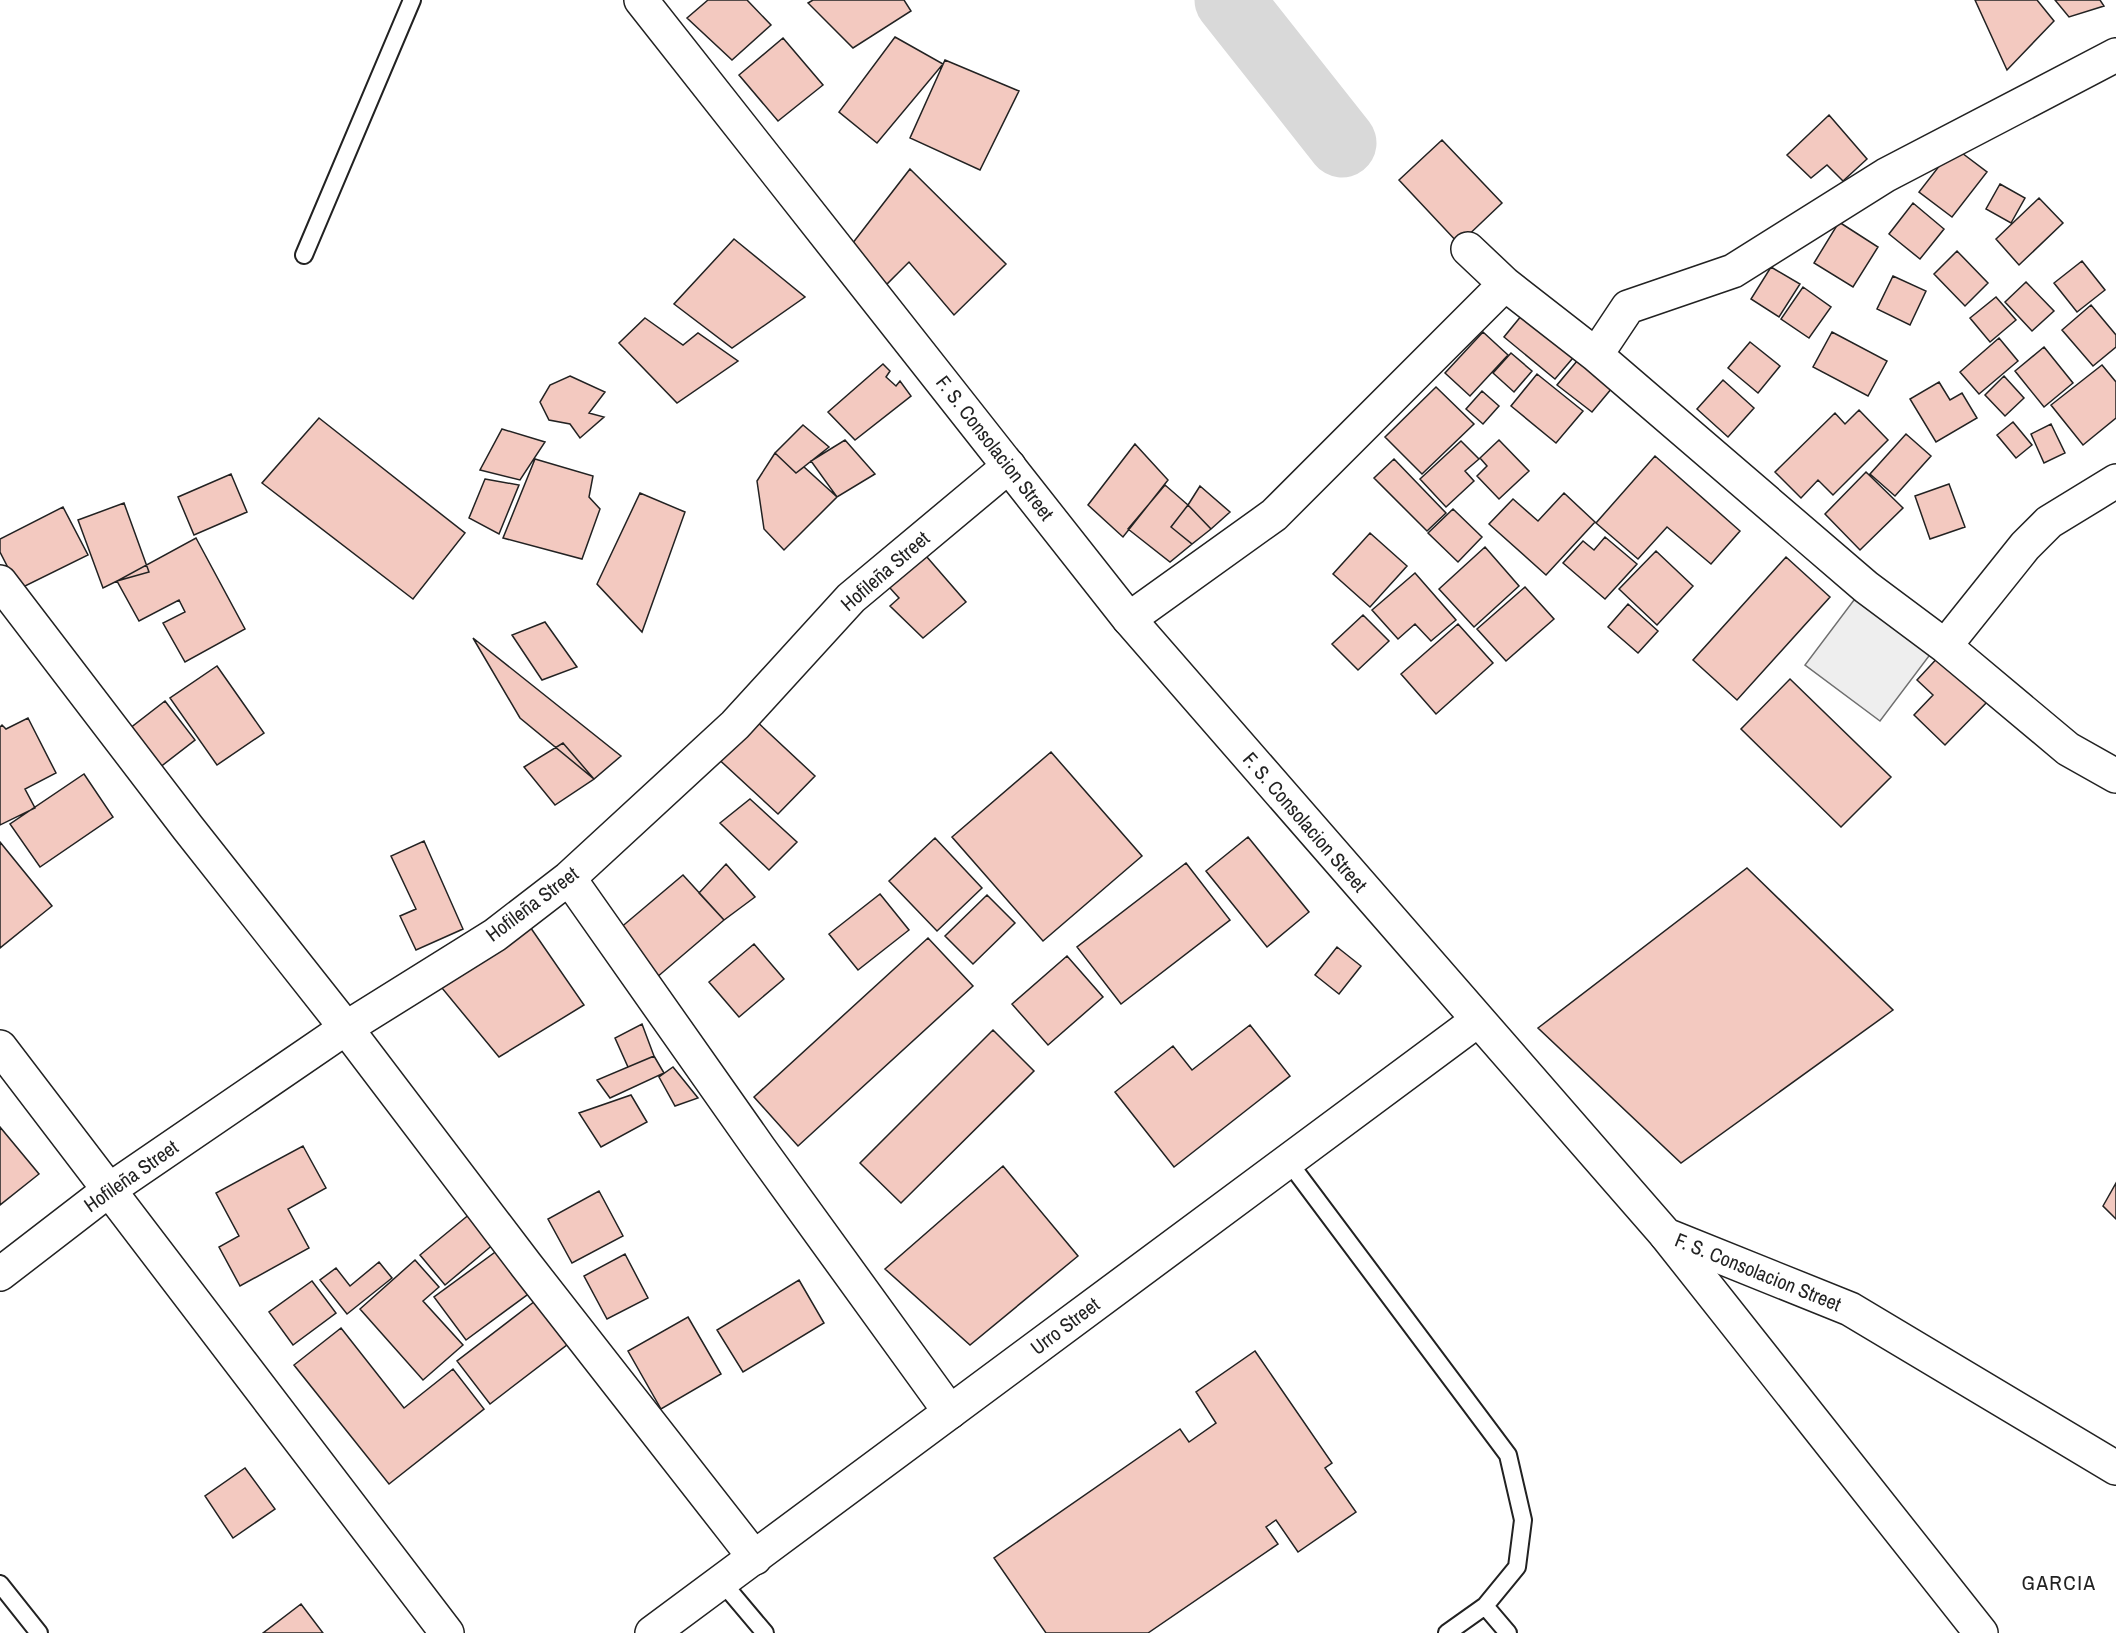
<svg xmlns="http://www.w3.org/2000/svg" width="2116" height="1633" font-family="'Archivo Narrow',sans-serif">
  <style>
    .green { fill: #eee; stroke: #6f6f6f; stroke-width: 1.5 }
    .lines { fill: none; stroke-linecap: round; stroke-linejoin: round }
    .river { stroke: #d9d9d9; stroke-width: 69 }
    .building { fill: #f3c9c0; stroke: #222; stroke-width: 1.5 }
    .lane-casing { stroke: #222; stroke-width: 20 }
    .street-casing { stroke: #222; stroke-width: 36 }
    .secondary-casing { stroke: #222; stroke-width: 36 }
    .lane { stroke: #fff; stroke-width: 16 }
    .street { stroke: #fff; stroke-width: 33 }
    .secondary { stroke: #fff; stroke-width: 33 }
    .labels { text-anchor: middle; stroke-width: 4.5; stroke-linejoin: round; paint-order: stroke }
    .street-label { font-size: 20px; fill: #222; stroke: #fff }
    .neighbourhood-label { font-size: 21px; letter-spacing: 1.5px; fill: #222; stroke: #fff }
  </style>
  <rect width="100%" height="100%" fill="#fff"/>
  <path class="green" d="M1857,596L1932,652L1880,721L1805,665Z"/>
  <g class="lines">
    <path class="river" d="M1229,0L1342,143"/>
  </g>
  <path class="building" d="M708,0H747L771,25L732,60L687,18Z
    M813,0H904L911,11L853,48L808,3Z
    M1975,0H2037L2054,21L2007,70Z
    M2055,0H2100L2104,6L2069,17Z
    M895,37L943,64L877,143L839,112Z
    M783,38L823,85L778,121L739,75Z
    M945,60L1019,91L980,170L910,138Z
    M1829,115L1867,159L1843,181L1827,165L1811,178L1787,155Z
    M1442,140L1502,203L1459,244L1399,180Z
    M1954,147L1987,172L1952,217L1919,192Z
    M910,169L1006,264L954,315L909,262L885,286L852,244Z
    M2000,184L2025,198L2011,223L1986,209Z
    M2039,198L2063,223L2019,265L1996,239Z
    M1913,203L1944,229L1920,259L1889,234Z
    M1839,222L1878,247L1853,287L1814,263Z
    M734,239L805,297L732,348L674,304Z
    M1957,251L1988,283L1965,306L1934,274Z
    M2082,261L2105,290L2077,312L2054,283Z
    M1771,267L1800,284L1779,317L1751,299Z
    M1893,276L1926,291L1910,325L1877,309Z
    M2026,282L2054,311L2032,331L2005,302Z
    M1803,287L1831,307L1809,338L1781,319Z
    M1996,297L2016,320L1990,342L1970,318Z
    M2091,305L2116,335V347L2093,366L2062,330Z
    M1526,310L1578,352L1555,379L1504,337Z
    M645,318L683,345L698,333L738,361L677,403L619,343Z
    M1483,332L1508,355L1470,396L1445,373Z
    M1832,332L1887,361L1868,396L1813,367Z
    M1999,338L2018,361L1979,394L1960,372Z
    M1750,342L1780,366L1758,393L1728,368Z
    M2044,347L2073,383L2044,407L2015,371Z
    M1511,353L1532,371L1514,392L1493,373Z
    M1582,355L1617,382L1592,412L1557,385Z
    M883,364L890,371L886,377L896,386L900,381L911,396L855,440L828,412Z
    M2102,365L2116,382V418L2083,445L2051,405Z
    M1537,374L1583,411L1556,443L1511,406Z
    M570,376L605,392L589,413L604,417L580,438L570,424L549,420L540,402L550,385Z
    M2004,376L2024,398L2005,416L1985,395Z
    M1723,380L1754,408L1728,437L1697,409Z
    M1939,382L1950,400L1962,393L1977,418L1936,442L1910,399Z
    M1436,387L1474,424L1422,474L1385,437Z
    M1482,391L1499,406L1483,424L1466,409Z
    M1859,410L1888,440L1833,495L1818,480L1801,498L1775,472L1835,413L1845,424Z
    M319,418L465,533L413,599L262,483Z
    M2013,422L2032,445L2016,458L1997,435Z
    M2051,424L2065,453L2044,463L2031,434Z
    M803,425L829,447L796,473L775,453Z
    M502,429L545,442L520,480L480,470Z
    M1906,434L1931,456L1895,496L1870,474Z
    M845,440L875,474L837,497L811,461Z
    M1499,440L1529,471L1499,499L1477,476L1487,466L1480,458Z
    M1461,441L1479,459L1465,471L1474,481L1446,507L1420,479Z
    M1135,444L1168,480L1123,537L1088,505Z
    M775,453L796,473L804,467L837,497L784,550L764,529L757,481Z
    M1655,456L1740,531L1711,564L1667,527L1638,559L1596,523Z
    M535,459L593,476L589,497L600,509L582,559L503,538Z
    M1394,459L1446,513L1427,531L1374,478Z
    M1866,472L1903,508L1860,550L1825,514Z
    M231,474L247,512L194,535L178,497Z
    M485,479L519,485L499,534L469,518Z
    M1949,484L1965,527L1930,539L1915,496Z
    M1165,485L1188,505L1171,527L1192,544L1170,562L1128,529Z
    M1200,486L1230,512L1211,529L1188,505Z
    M640,493L685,512L642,632L597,584Z
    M1564,493L1595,522L1546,575L1489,524L1513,499L1538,521Z
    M124,503L149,572L117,581L103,588L78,520Z
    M1188,505L1211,529L1192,544L1171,527Z
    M63,507L88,555L19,589L0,552V539Z
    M1453,509L1482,537L1458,562L1428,533Z
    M1370,533L1407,566L1370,607L1333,574Z
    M1605,537L1637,564L1605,599L1563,563L1583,541L1594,550Z
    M196,538L245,629L185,662L163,623L185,612L179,600L139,621L117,581Z
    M1485,547L1519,586L1474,627L1439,589Z
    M920,549L966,602L923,638L890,606L899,598L880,577Z
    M1656,551L1693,586L1657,625L1619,589Z
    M1786,557L1830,597L1737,700L1693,660Z
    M1415,573L1456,620L1431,641L1415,624L1398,639L1372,610Z
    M1525,587L1554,619L1506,661L1477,629Z
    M1628,604L1658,631L1638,653L1608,627Z
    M1363,615L1389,641L1358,670L1332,644Z
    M545,622L577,667L542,680L512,635Z
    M1458,624L1493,663L1436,714L1401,674Z
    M473,638L621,756L594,779L520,718Z
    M1942,653L1990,699L1945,745L1914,715L1933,695L1917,680Z
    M217,666L264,733L217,765L170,698Z
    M1790,679L1891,777L1841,827L1741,729Z
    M165,701L195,740L150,775L120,736Z
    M28,718L56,773L25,789L35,808L0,825V727L2,725L6,729Z
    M753,718L815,776L778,814L713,754Z
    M563,743L594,779L555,805L524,767Z
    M1051,752L1142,856L1043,941L952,837Z
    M84,774L113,817L40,867L10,824Z
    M750,799L797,842L769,870L720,823Z
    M1248,837L1309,912L1267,947L1206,871Z
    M935,838L982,888L937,931L889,881Z
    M424,841L463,929L416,950L400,916L416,909L391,856Z
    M0,842L52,906L0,948Z
    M1186,863L1230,920L1121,1004L1077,947Z
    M726,864L755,897L724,920L699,893Z
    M1747,868L1893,1010L1681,1163L1538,1028Z
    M683,875L724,920L656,978L619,929Z
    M880,894L909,930L858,970L829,934Z
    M987,895L1015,923L973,964L945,936Z
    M526,921L584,1005L499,1057L437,982Z
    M928,938L973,986L798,1146L754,1097Z
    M754,944L784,979L739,1017L709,982Z
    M1337,947L1361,966L1339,994L1315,975Z
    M1067,956L1103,997L1048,1045L1012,1004Z
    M642,1024L654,1056L628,1067L615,1038Z
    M1250,1025L1290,1076L1174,1167L1115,1092L1173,1046L1192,1070Z
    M993,1030L1034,1071L901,1203L860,1163Z
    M654,1056L664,1073L610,1098L597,1080Z
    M673,1067L698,1098L675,1106L659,1077Z
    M631,1095L647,1122L601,1147L579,1113Z
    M0,1127L39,1174L0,1205Z
    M303,1146L326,1188L288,1209L309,1248L240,1286L219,1247L239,1236L216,1193Z
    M1003,1166L1078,1256L970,1345L885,1269Z
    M2116,1183V1219L2103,1206Z
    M599,1191L623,1236L572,1263L548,1219Z
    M471,1213L495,1243L445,1285L420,1255Z
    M498,1250L531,1292L466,1340L434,1297Z
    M625,1254L648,1298L607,1319L584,1276Z
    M415,1260L439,1287L423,1301L463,1345L423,1380L360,1309Z
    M379,1262L392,1278L347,1314L320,1280L336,1268L350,1286Z
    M799,1280L824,1323L743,1372L717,1330Z
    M312,1281L336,1313L293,1345L269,1312Z
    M539,1298L572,1341L490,1404L457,1361Z
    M688,1317L721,1374L661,1409L628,1351Z
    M341,1328L404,1408L453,1369L484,1409L389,1484L294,1365Z
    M1255,1351L1332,1463L1325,1468L1356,1512L1298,1552L1276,1520L1266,1527L1278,1544L1148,1633H1046L994,1558L1180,1429L1189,1442L1216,1423L1196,1392Z
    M245,1468L275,1509L233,1538L205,1496Z
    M301,1604L323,1633H263Z"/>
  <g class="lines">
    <defs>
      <path id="lane" d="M304,255L412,0
        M1288,1161L1508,1455L1523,1520L1517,1567L1485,1606L1447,1633
        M722,1582L765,1633
        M0,1584L39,1633
        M1485,1606L1508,1633"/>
      <path id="street" d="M1468,249L1505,284L1596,355L1866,587L1945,646L2068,749L2116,776
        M1596,355L1628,307L1733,271L1886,175L2116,55
        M0,582L188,828L346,1028L526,1265L755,1558
        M1129,619L1274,515L1505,284
        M1945,646L2025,546L2049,522L2116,481
        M569,878L759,1148L950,1412
        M0,1047L447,1633
        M1666,1235L1981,1633
        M0,1274L109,1190L346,1028L495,935L569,878L735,725L851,598L1009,466"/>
      <path id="secondary" d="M641,0L1129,619L1666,1235L1850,1309L2116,1468
        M652,1633L1478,1020"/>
    </defs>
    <use href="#lane" class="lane-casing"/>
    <use href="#street" class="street-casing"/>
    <use href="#secondary" class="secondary-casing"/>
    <use href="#lane" class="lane"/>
    <use href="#street" class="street"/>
    <use href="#secondary" class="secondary"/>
  </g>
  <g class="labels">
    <g class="street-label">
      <text transform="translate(995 448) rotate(52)" y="7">F. S. Consolacion Street</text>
      <text transform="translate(885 571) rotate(-41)" y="7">Hofileña Street</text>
      <text transform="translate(1305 822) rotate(49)" y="7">F. S. Consolacion Street</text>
      <text transform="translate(532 904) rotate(-37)" y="7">Hofileña Street</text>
      <text transform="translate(131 1176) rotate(-35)" y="7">Hofileña Street</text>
      <text transform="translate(1758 1272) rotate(22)" y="7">F. S. Consolacion Street</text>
      <text transform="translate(1065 1326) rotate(-37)" y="7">Urro Street</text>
    </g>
    <g class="neighbourhood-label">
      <text x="2059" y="1590">GARCIA</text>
    </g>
  </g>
</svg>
